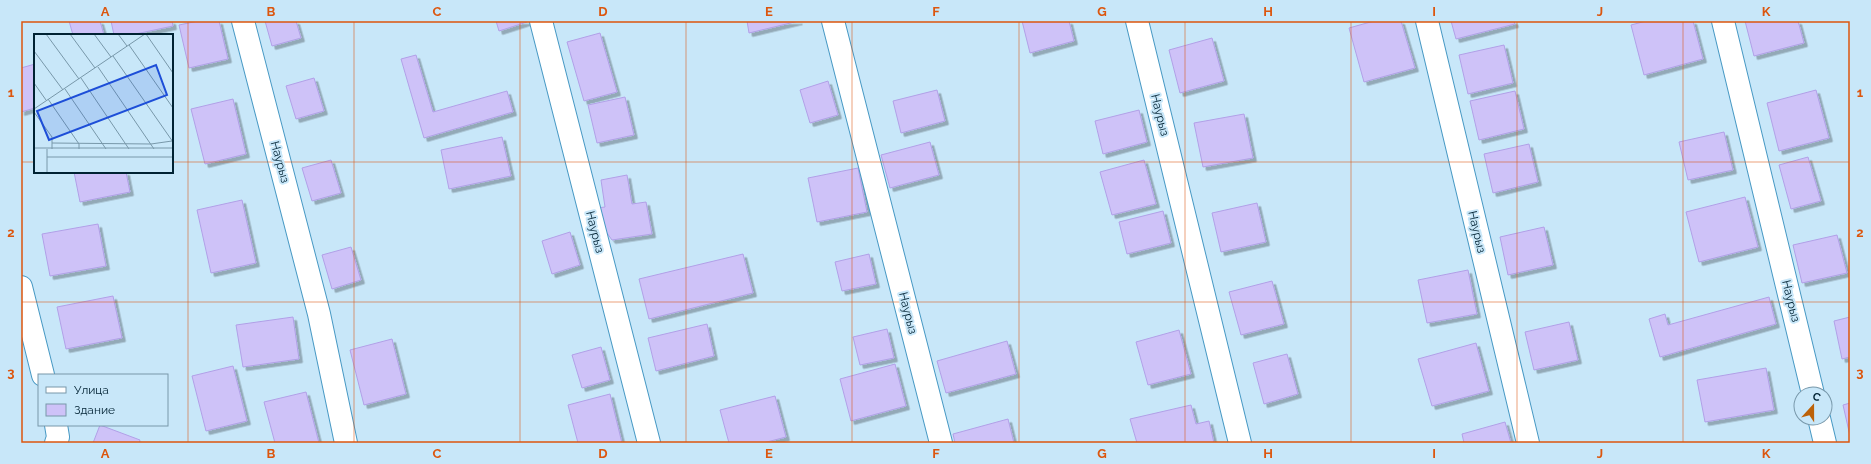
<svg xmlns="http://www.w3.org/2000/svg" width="1871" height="464" font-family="Raleway,sans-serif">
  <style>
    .building { fill: #cec2f8; stroke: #b1a0e7; filter: url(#shadow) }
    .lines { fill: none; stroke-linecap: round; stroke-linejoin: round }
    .minor-casing { stroke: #4899c4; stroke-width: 24 }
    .minor { stroke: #fff; stroke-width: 22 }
    .grid { fill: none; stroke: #dc560e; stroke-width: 1; stroke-opacity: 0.55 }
    .labels { text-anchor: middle; stroke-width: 4; stroke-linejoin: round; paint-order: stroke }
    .street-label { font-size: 12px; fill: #023; stroke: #c8e7f9 }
    .inset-road { fill: none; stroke: #7898aa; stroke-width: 1 }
    .view { fill: #1d4ed8; fill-opacity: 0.15; stroke: #1d4ed8; stroke-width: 2 }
    .inset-edge { fill: none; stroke: #023; stroke-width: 2 }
    .neatline { fill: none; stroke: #dc560e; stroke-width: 1.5 }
    .grid-label { font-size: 13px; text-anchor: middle; font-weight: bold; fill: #dc560e }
  </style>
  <defs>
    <filter id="shadow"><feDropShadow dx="3.5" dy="3.5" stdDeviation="0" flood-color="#0004"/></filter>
  </defs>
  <rect width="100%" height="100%" fill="#c8e7f9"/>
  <path class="building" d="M69,21H100L104,35H73Z
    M111,21H172L173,26L131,35H114Z
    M198,21H219L228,59L189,68L179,25Z
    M265,21H296L301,38L272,46Z
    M496,21H527V22L499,31Z
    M747,21H799L749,33Z
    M1022,21H1069L1074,41L1030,53Z
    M1374,21H1401L1415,68L1364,82L1349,28Z
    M1451,21H1514L1515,24L1456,39Z
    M1646,21H1693L1703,59L1644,75L1631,25Z
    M1745,21H1798L1804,43L1754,56Z
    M600,33L617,92L584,101L567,42Z
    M1212,38L1224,81L1180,93L1169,50Z
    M1504,45L1513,83L1468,94L1459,55Z
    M416,55L433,112L507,91L513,112L424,138L401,59Z
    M35,64V108L21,112V68Z
    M314,78L324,111L296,119L286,86Z
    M828,81L838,115L810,123L800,90Z
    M937,90L945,121L901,133L893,101Z
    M1816,90L1829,138L1779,151L1767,103Z
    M1515,91L1524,129L1479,140L1470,101Z
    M625,97L634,135L597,143L588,105Z
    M233,99L246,154L205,164L191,109Z
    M1139,110L1147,142L1103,154L1095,121Z
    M1244,114L1253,158L1203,167L1194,123Z
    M1724,132L1733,170L1688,180L1679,142Z
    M502,137L511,176L449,189L441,150Z
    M930,142L939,175L890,188L881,155Z
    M1529,144L1538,182L1493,193L1484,154Z
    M1808,157L1821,201L1791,209L1779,165Z
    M331,160L341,193L312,201L302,168Z
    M1144,160L1156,204L1112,215L1100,172Z
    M858,168L867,212L817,222L808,178Z
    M74,172H126L130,192L80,202Z
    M627,175L632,204L646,202L652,234L612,240L599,222L597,208L605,207L601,180Z
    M1745,197L1758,247L1699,262L1686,212Z
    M242,200L256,263L211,273L197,210Z
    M1257,203L1266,242L1221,252L1212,213Z
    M1163,211L1171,243L1127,254L1119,222Z
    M98,224L106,266L50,276L42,234Z
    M1544,227L1553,265L1508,275L1500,237Z
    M570,232L580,265L552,274L542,241Z
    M1837,235L1847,273L1802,283L1793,245Z
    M351,247L361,280L332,289L322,255Z
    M743,254L753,293L649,319L639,279Z
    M869,254L876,284L842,291L835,262Z
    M1468,270L1477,314L1427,323L1418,280Z
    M1272,281L1284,324L1241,335L1229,292Z
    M113,296L122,338L66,349L57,307Z
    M1769,297L1776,324L1660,357L1649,319L1665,314L1668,325Z
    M293,317L299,359L243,367L236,325Z
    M1850,317V357L1842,359L1834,321Z
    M1569,322L1578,360L1534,370L1525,332Z
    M707,324L714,356L656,371L648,338Z
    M887,329L894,358L860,365L853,337Z
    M1179,330L1191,374L1148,385L1136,342Z
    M392,339L406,394L364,405L350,350Z
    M1007,341L1016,374L946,393L937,361Z
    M1476,343L1489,391L1432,406L1418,359Z
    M601,347L610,380L582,388L572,355Z
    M1287,354L1298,394L1264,404L1253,363Z
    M895,364L906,406L851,421L840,379Z
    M233,366L247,421L206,431L192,376Z
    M1766,368L1774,410L1705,422L1697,380Z
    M306,392L319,443H275L264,402Z
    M610,394L622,443H578L568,405Z
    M775,396L786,437L763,443H729L720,410Z
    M1850,403V436L1843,405Z
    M1191,405L1196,424L1209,421L1214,443H1137L1130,419Z
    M1008,419L1014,443H955L953,434Z
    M1505,422L1511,443H1464L1462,434Z
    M100,425L140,440L139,443H93Z"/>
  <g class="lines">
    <defs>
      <path id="minor" d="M243,21L319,314L346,443
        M541,21L649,443
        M833,21L941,443
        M1137,21L1240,443
        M1427,21L1528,443
        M1723,21L1813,394
        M21,287L43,375
        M1819,418L1825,443
        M56,425L58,437L56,443"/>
    </defs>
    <use href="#minor" class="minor-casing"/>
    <use href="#minor" class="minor"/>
  </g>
  <path class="grid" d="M188,21V443M354,21V443M520,21V443M686,21V443M852,21V443M1019,21V443M1185,21V443M1351,21V443M1517,21V443M1683,21V443M21,162H35M172,162H1850M21,302H1850"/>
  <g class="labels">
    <g class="street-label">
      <text transform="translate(1160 115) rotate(76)" y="4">Наурыз</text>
      <text transform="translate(280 162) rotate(75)" y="4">Наурыз</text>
      <text transform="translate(595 232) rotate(76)" y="4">Наурыз</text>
      <text transform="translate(1477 232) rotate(77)" y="4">Наурыз</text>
      <text transform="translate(1791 301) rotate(76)" y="4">Наурыз</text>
      <text transform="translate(908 313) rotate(76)" y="4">Наурыз</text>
    </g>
  </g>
  <g transform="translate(34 34)">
    <rect width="139" height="139" fill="#c8e7f9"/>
    <path class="inset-road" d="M12,0L45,45M36,0L61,34M60,0L77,23M84,0L93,12M112,0L139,39M95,11L139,74M0,17L29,56M79,22L139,108M64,33L120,115M47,44L95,115M0,49L12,66M31,55L72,115M14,65L45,110V115M0,75L111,0M0,78L18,103V115M18,109L117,110L138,107M0,114H139M13,123H139M13,139V115"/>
    <path class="view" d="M122,31L133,61L15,106L3,77Z"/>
    <rect width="139" height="139" class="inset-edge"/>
  </g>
  <rect width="1871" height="464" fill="none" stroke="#c8e7f9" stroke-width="44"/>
  <rect x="38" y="374" width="130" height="52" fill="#c8e7f9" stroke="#7898aa"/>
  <rect x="46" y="387" width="20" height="6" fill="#ffffff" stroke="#7898aa"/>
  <text x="74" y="394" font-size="12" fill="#002233">Улица</text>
  <rect x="46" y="404" width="20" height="12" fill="#cec2f8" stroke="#7898aa"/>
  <text x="74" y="414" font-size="12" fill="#002233">Здание</text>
  <g transform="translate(1813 406) rotate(21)"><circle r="19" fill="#c8e7f9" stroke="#7898aa"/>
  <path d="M0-3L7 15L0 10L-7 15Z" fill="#bc6108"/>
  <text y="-6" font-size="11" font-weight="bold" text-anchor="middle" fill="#002233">С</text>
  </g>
  <rect x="22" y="22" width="1827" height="420" class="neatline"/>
  <g class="grid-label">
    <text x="105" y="16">A</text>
    <text x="271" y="16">B</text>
    <text x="437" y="16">C</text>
    <text x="603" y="16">D</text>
    <text x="769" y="16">E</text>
    <text x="936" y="16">F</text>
    <text x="1102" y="16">G</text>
    <text x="1268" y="16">H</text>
    <text x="1434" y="16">I</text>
    <text x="1600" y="16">J</text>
    <text x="1766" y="16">K</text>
    <text x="11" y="97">1</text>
    <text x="1860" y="97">1</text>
    <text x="11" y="237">2</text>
    <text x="1860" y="237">2</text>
    <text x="11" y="377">3</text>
    <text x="1860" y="377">3</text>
    <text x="105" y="458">A</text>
    <text x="271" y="458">B</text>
    <text x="437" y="458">C</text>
    <text x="603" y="458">D</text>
    <text x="769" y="458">E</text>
    <text x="936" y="458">F</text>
    <text x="1102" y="458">G</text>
    <text x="1268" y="458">H</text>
    <text x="1434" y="458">I</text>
    <text x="1600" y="458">J</text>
    <text x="1766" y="458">K</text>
  </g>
</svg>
